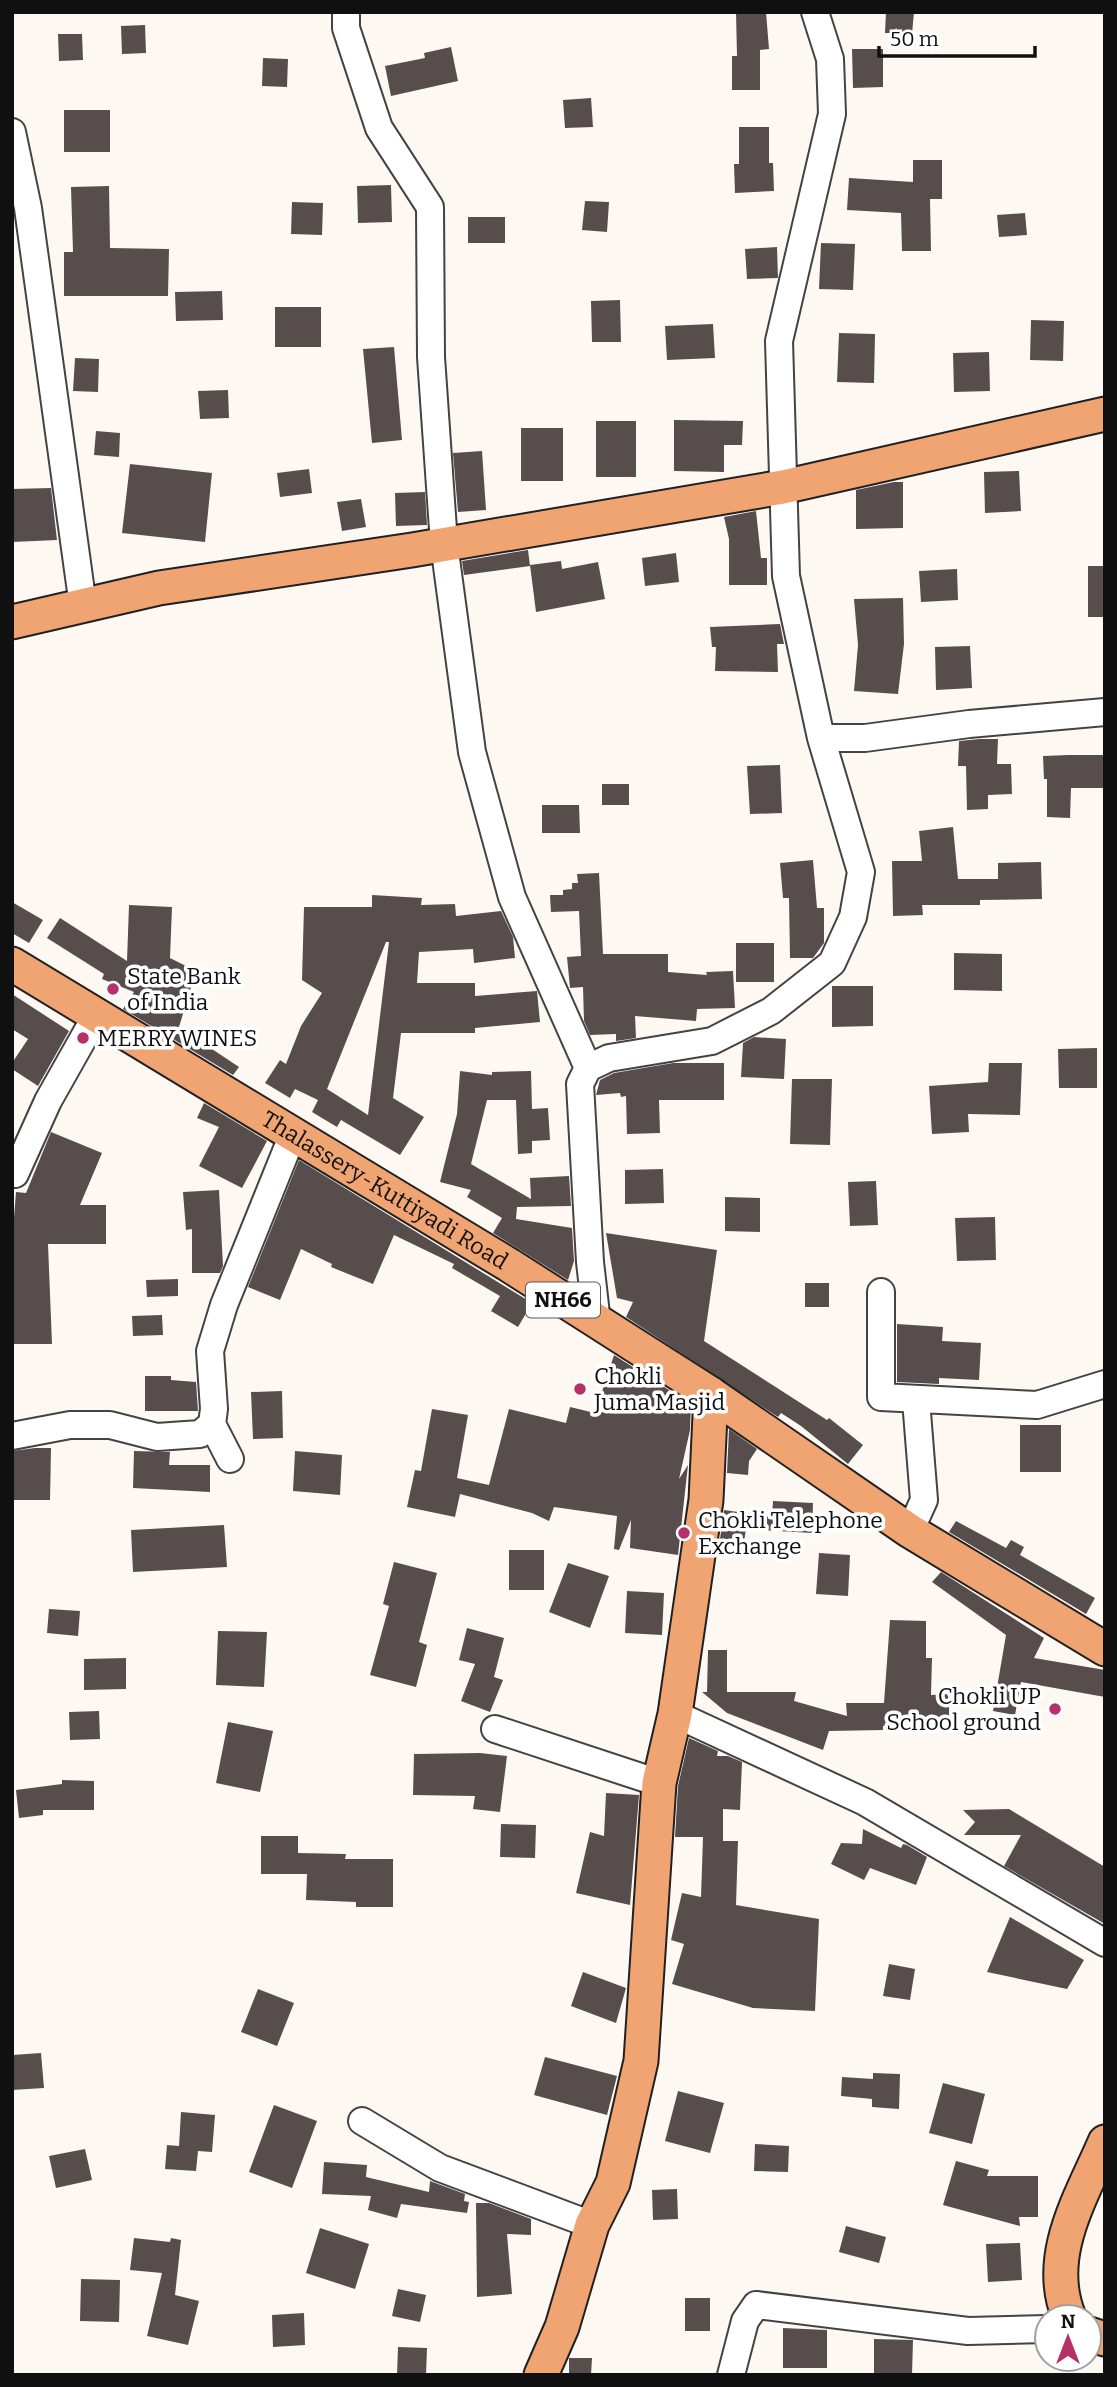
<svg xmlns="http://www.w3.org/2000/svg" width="1117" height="2387" font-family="Bitter,serif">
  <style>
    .building { fill: #584d4d; fill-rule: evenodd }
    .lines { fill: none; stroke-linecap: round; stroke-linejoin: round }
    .minor-casing { stroke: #434343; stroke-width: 30 }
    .major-casing { stroke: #212121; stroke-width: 37 }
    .minor { stroke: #fff; stroke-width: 26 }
    .major { stroke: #efa472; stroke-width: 33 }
    .poi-dot { fill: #b73067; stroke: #fff; stroke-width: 2.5 }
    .labels { text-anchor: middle; stroke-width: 7; stroke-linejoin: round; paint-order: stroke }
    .shield { fill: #fff; stroke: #585858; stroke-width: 2 }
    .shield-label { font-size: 21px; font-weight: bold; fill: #101010 }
    .poi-label { font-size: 23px; fill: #101010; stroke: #fff; text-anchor: start }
    .street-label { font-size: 23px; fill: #101010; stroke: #fff }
  </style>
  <rect width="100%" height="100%" fill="#fef8f3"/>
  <path class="building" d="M736,12H766L769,49L760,50V90H732V56H737Z
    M886,12H914L912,34L885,33Z
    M145,25L146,53L122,54L121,26Z
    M58,34H82L83,60L59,61Z
    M451,47L458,81L391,96L385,66L425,58L424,53Z
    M852,49H883V87L853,88Z
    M263,58L288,59L287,87L262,86Z
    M591,98L593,127L565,128L563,100Z
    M64,110H110V152H64Z
    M739,127H769V163H773L774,191L735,193L734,164H739Z
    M913,160H942V199H930L931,251H902L901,213L847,210L849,178L913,182Z
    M391,185L392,222L358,223L357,186Z
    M109,186L110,248L169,249L168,296H64V252H73L71,187Z
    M585,201L609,202L607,232L582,230Z
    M292,202L323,203L322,235L291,234Z
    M1025,213L1027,235L999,237L997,215Z
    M468,217H505V243H468Z
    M821,243L855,244L853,290L819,289Z
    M777,247L778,278L747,279L745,249Z
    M222,291L223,320L176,321L175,292Z
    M620,300L621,342H592L591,301Z
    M275,307H321V347H275Z
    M1031,320L1064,321L1063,361L1030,360Z
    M713,324L715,358L667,360L665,326Z
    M839,333L875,334L874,383L837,382Z
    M394,347L402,440L372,443L363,349Z
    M989,352L990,391L954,392L953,353Z
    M75,358L99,359L98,392L73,391Z
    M228,390L229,418L200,419L198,391Z
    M674,420L743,421L742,445H724V472L674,471Z
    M596,421H636V477H596Z
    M521,428H563V481H521Z
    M96,431L120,433L119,457L94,455Z
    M482,451L486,510L458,512L453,453Z
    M130,464L212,473L205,542L122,533Z
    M309,469L312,493L280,497L277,473Z
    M1019,471L1021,511L985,513L984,472Z
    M894,482H903V528L856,529V490Z
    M51,488L57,540L12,542V489Z
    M425,492L427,525L396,526L395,493Z
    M361,499L366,527L342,531L337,502Z
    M756,511L761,558H767V585H729V539L724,517Z
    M528,550L530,566L464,575L462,561Z
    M676,553L679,582L645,586L642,558Z
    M561,561L562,569L598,562L605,599L536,612L530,565Z
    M1088,566H1105V617H1088Z
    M957,569L958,600L921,602L919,571Z
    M903,598L904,644L898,694L854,691L858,645L854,599Z
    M780,624L784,644H777L778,672L715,671L716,647H712L710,627Z
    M970,646L972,688L936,690L935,647Z
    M980,739H998L997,764H1011L1012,794L988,795V809L967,810L966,766H958L959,741Z
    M1069,755H1105V788H1071L1070,818L1047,817V779H1044L1043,756Z
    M780,765L782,813L750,814L747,766Z
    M602,784H629V805H602Z
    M542,805H579L580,833H542Z
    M953,827L958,879H998V863L1041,862L1042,899L980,900V905H922L923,915L893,916L892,861H922L919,831Z
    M813,860L817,908H824V943L813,958H790L789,898H783L780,863Z
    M599,873L603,954H668V972L707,975L706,972L733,971L735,1008L697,1009L696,1021L635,1016L636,1038L616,1041V1034L590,1035L584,1021L583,987L570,988L567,957L581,956L579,911L551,912L550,895H563V890L572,889V883H578L577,874Z
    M372,895L422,898L421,905L455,904L456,916L501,911L513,937L515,958L474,963L473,949L419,952L417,983H475V996L537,991L540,1022L475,1028V1033H401L393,1098L424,1117L400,1155L341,1120L337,1127L312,1112L318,1100L295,1089L290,1098L265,1083L280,1060L286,1064L301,1026L322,993L302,980L304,907H372ZM386,942H389L368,1115L327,1089Z
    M12,902L43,920L29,943L12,933Z
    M129,905L172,907L170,958L196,971L179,1027L239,1067L233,1075L123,1009L134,992L102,979L104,974L47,938L60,918L127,961Z
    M736,943H774V982H736Z
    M954,953L1002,954V991L954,990Z
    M832,986H873V1026L832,1027Z
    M12,994L69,1031L38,1086L12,1069V1063L28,1039L12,1029Z
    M754,1037L786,1039L784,1079L741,1077L743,1043Z
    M1097,1048V1088H1059L1058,1049Z
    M673,1063H724V1100H659L660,1133L627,1134L626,1096L621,1097L620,1093L596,1095L600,1080L614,1073Z
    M989,1063H1022L1020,1115L968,1114L969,1132L932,1134L929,1086L988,1082Z
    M460,1071L492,1075V1072L531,1071L532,1109L548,1108L550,1140L532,1141V1153L518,1154L516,1100H487L471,1164L531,1199L530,1178L569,1176L571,1206L517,1207L516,1219L572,1228L574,1261L568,1280L493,1233L502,1218L467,1197L471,1190L440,1182L457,1114Z
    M792,1079H832L830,1145L790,1144Z
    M204,1103L267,1141L242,1188L199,1166L219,1127L197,1118Z
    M51,1132L102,1153L80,1205H106V1244H48L52,1344H12V1243L16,1192L26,1193Z
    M299,1160L532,1303L518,1327L491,1311L500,1296L452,1268L454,1264L394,1235L373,1284L331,1267L332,1264L301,1249L280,1300L248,1287Z
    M663,1169L664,1203L625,1204V1170Z
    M876,1181L878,1225L850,1226L848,1182Z
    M219,1190L223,1266L220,1273H192V1229L186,1230L183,1192Z
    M725,1197L760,1198V1232L725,1231Z
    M995,1217L996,1260L957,1261L955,1218Z
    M606,1233L717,1250L704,1341L827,1420L829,1418L863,1445L848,1464L801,1426L781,1413L778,1417L626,1317L633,1302L617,1298Z
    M178,1279V1296L147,1297L146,1280Z
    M805,1283H829V1307H805Z
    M162,1315L163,1335L133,1336L132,1316Z
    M897,1324L943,1327L942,1341L981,1343L979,1380L939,1378V1384L897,1382Z
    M614,1355L691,1404L690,1430L679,1479L688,1465L678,1555L630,1548L631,1520L619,1550L614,1549L617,1516L554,1507L549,1521L532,1513L460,1494L455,1517L407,1507L415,1470L421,1471L432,1409L468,1415L457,1478L489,1485L509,1409L566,1423L570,1407L595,1413Z
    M145,1376H171V1380L196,1382L198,1411H145Z
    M282,1391L283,1438L253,1439L251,1392Z
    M1020,1425H1061V1472H1020Z
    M729,1429L757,1449L749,1461L748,1475L727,1473Z
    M35,1448H51L50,1500H12V1451Z
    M134,1451L170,1452L169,1465H210V1492L133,1488Z
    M295,1451L342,1455L340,1495L293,1491Z
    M773,1501L813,1503L812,1533L746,1529L744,1542L720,1539L724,1510L772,1517Z
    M956,1521L1006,1548L1011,1540L1024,1547L1020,1555L1095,1598L1086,1614L949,1532Z
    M224,1525L227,1567L133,1572L131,1530Z
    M509,1550H544V1590H509Z
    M819,1553L850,1555L848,1596L816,1594Z
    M394,1562L437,1573L419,1642L427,1645L416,1687L370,1675L389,1606L383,1604Z
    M568,1563L609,1576L590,1628L549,1612Z
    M941,1572L1044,1638L1034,1658L1105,1670V1697L1021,1682L1015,1715L993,1711L1006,1635L932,1582Z
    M627,1591L664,1593L662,1635L625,1633Z
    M49,1609L80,1611L78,1636L47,1633Z
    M890,1620L926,1621V1658H932L931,1695L948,1694L950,1722L883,1726V1730L829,1731L823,1750L727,1713L702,1692H707L708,1650H727V1692H796L794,1701L847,1716L846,1703H884Z
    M467,1628L504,1638L494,1677L503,1680L490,1712L461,1701L475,1664L459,1660Z
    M218,1631L267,1632L264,1687L216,1685Z
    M126,1658V1689L84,1690V1659Z
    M99,1711L100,1739L70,1740L69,1712Z
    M228,1722L273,1731L260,1792L216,1783Z
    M689,1738L718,1751L717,1756H728L742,1762L740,1810L723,1809V1841H738L736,1905L819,1919L815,2011L753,2008L672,1984L684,1944L671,1940L682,1893L701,1897L703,1837H675L678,1786Z
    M480,1753L507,1756L500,1812L473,1809L475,1796L413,1795L414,1754Z
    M62,1780L94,1781V1810H43V1815L19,1818L16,1790L62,1784Z
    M606,1793L639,1795L630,1905L576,1893L590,1832L604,1836Z
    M1009,1809L1105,1867V1924L1004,1866L1021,1835H964L975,1822L963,1810Z
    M501,1824L536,1825L535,1858L500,1857Z
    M863,1829L901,1848L903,1844L907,1845L927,1857L916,1885L870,1868L864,1880L831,1864L841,1843L862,1844Z
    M261,1836H298V1853L346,1854L345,1859H393V1907H356V1902L306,1900L307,1874H261Z
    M1010,1917L1084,1960L1067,1989L987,1972Z
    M889,1964L915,1969L910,2000L883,1996Z
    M583,1972L626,1988L616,2023L571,2006Z
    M258,1989L294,2003L277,2046L241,2032Z
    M41,2053L44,2088L12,2090V2055Z
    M545,2057L617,2076L607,2115L534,2095Z
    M873,2073L900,2074L899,2109L872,2107V2099L841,2096L842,2077L873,2079Z
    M943,2083L985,2094L972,2144L929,2133Z
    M678,2091L724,2103L710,2153L665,2141Z
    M274,2105L317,2121L292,2188L249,2172Z
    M181,2112L215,2115L212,2152L198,2151L196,2171L165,2169L167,2145L179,2146Z
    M755,2144L789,2146L788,2172L754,2171Z
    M85,2149L92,2180L56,2188L49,2156Z
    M956,2161L989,2170L987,2176H1038V2217H1019L1020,2226L943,2205Z
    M324,2162L367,2165L366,2177L429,2192L430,2181L465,2194L464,2201L469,2202L467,2213L401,2204L397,2218L368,2210L371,2196L322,2194Z
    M677,2189L678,2219L653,2220L652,2190Z
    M476,2203H489L531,2219V2235L507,2234L512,2294L477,2297Z
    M846,2226L886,2237L879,2263L839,2252Z
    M320,2228L369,2244L355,2289L306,2273Z
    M134,2238L170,2242L171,2238L181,2240L175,2295L199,2301L188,2345L147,2336L162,2273L130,2270Z
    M1020,2243L1022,2280L988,2282L986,2244Z
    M81,2279L120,2280L119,2322L80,2321Z
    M398,2289L426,2295L420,2322L392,2316Z
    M685,2298H710V2331H685Z
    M304,2313L305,2345L273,2347L272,2315Z
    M783,2328L827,2330V2368H783Z
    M874,2339L913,2340L912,2375L874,2374Z
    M398,2347L427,2348L426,2375H397Z
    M569,2358H592L591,2375H569Z"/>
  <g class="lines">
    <defs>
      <path id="minor" d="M346,12V28L379,128L430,207L431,357L444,544L472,752L512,897L588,1068
        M815,12L830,59L832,114L779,341L786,576L821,738H865L969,724L1105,712
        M12,132L28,208L83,606
        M15,1174L48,1101L97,1014
        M881,1292V1397L1037,1405L1105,1384
        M597,1323L590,1262L580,1084L588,1068L609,1058L712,1041L771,1011L832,963L853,917L861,872L821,738
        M212,1424L230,1459
        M12,1436L70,1425H110L157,1437L200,1434L212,1424L214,1409L210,1351L224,1305L293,1134
        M910,1531L924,1500L916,1400
        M675,1714L865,1802L1105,1943
        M495,1729L659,1783
        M362,2121L440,2168L592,2225
        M731,2375L745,2321L756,2305L968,2331L1047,2329"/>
      <g id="major">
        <path d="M12,622L159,588L412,550L783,487L1105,414"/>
        <path id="s1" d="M12,964L509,1265L711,1394L910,1531L1105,1649"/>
        <path d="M1069,2317C1044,2256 1081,2198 1105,2142"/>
        <path d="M1089,2334L1105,2339"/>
        <path d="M541,2375L562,2327L592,2225L613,2183L641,2061L659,1783L675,1714L706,1500L711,1394"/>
      </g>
    </defs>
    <use href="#minor" class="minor-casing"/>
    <use href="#major" class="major-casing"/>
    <use href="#minor" class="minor"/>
    <use href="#major" class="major"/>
  </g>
  <g class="poi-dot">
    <circle cx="113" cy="989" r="7"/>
    <circle cx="83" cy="1038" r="7"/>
    <circle cx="580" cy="1389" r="7"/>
    <circle cx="684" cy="1533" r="7"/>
    <circle cx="1055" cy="1709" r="7"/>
  </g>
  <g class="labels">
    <rect class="shield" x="526" y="1282.5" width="74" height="35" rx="5"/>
    <g class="shield-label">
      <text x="563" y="1307">NH66</text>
    </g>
    <g class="poi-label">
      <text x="127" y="984">State Bank<tspan x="127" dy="26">of India</tspan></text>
      <text x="97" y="1046">MERRY WINES</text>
      <text x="594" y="1384">Chokli<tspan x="594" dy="26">Juma Masjid</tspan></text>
      <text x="698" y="1528">Chokli Telephone<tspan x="698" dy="26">Exchange</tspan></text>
      <text x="1041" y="1704" text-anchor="end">Chokli UP<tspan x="1041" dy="26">School ground</tspan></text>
    </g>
    <g class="street-label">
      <text dy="8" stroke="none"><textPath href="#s1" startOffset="436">Thalassery-Kuttiyadi Road</textPath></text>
    </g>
  </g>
  <rect width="1117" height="2387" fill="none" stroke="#101010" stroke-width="28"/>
  <g transform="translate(1068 2338)"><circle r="33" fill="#ffffff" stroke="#9f9f9f" stroke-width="2"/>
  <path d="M0-5L12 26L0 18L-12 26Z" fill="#b73067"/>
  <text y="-10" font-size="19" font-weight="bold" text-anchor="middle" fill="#101010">N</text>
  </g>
  <path d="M879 46v10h156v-10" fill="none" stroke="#101010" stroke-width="3.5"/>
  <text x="890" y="46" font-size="21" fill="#101010" stroke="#ffffff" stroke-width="5" paint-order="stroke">50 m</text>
</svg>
